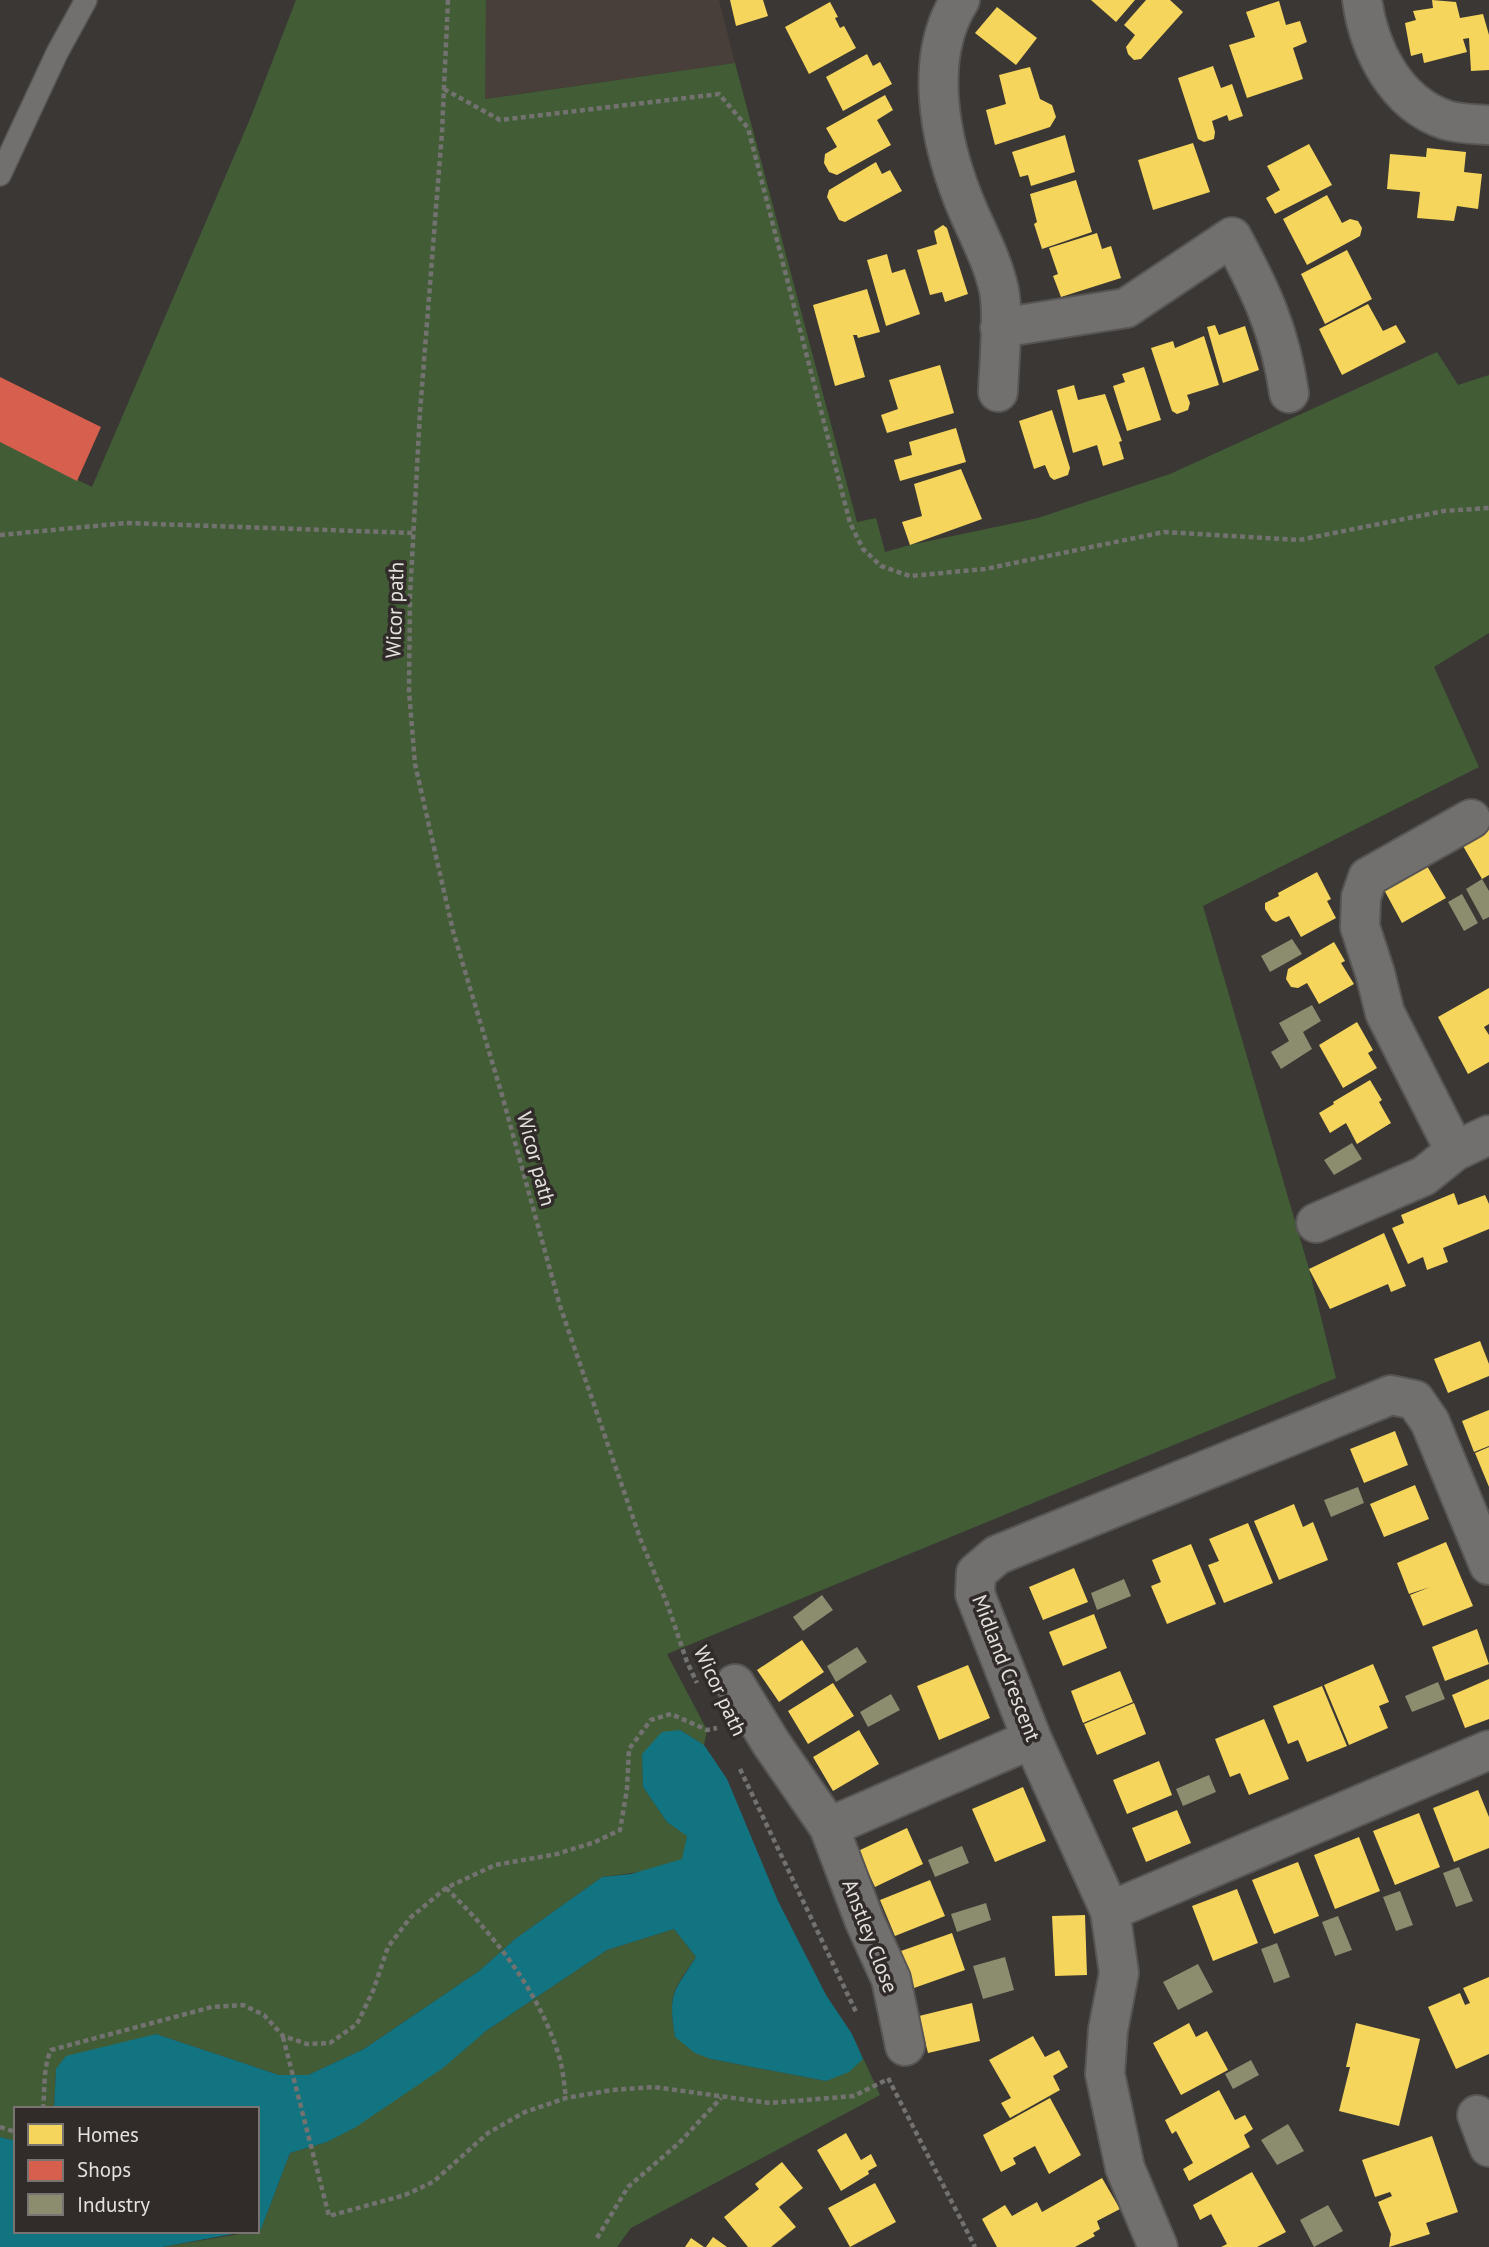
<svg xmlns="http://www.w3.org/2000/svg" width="1489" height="2247" font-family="'PT Sans',sans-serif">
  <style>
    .built { fill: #493f3a }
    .green { fill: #425d36 }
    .water { fill: #137481 }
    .homes { fill: #f6d55c }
    .shops { fill: #d6604d }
    .industry { fill: #8c8c6e }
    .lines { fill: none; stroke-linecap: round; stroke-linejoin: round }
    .service-casing { stroke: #585654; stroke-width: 24 }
    .minor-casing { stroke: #585654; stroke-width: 42 }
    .path { stroke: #737270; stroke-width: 4.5; stroke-dasharray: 5 3.5; stroke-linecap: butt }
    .service { stroke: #72706f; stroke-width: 21 }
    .minor { stroke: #72706f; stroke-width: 38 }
    .labels { text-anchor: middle; stroke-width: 7; stroke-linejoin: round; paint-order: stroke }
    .street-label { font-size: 21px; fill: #e4e1df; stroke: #312c2a }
  </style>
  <rect width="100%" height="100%" fill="#3a3735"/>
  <path class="built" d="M486,0H719L735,63L484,99Z"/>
  <path class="green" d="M296,0H486L485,99L735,63L857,522L876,518L885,552L910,545L1038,518L1170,474L1437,352L1458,385L1489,375V633L1434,667L1479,767L1203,906L1309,1269L1336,1378L667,1654L707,1730L704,1745L680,1730L642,1754L643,1787L667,1822L687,1835L683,1859L639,1872L602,1877L515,1939L479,1971L364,2049L308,2075H279L156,2034L56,2069L54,2109H16V2141L0,2137V442L92,487L250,119Z
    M674,1929L696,1957C672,1992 668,1994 675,2037L711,2059L826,2081L863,2059L852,2034L880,2095L631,2228L617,2247H162L257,2231L261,2229L290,2153L327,2142L404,2093L442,2068L486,2031L607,1950Z"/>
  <path class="water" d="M680,1730L704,1745L727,1779L778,1901L826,1995L852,2034L863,2059L849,2072L826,2081L711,2059L695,2053L675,2037C668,1993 673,1993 696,1957L674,1929L607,1950L486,2031L443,2068L356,2127L327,2142L290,2153L261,2229L257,2230V2109H54L56,2069L66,2056L156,2034L279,2075H308L364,2049L479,1971L515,1939L602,1877L631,1874L682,1859L687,1836L667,1822L643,1787L642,1754L662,1732Z
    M0,2137L16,2141V2231H249L162,2247H0Z"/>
  <path class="homes" d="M730,0H763L768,16L736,26Z
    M1091,0H1135L1116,22Z
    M1146,0H1170L1183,12L1141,59L1134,60L1128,54L1126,47L1135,35L1124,25Z
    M1432,0L1456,2L1460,18L1483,14L1489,35V70L1471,71L1469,38L1463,39L1467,52L1424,63L1422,53L1411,56L1405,23L1416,20L1413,11L1433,8Z
    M1279,1L1286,25L1300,21L1307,42L1293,48L1303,79L1247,98L1229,45L1255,37L1246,12Z
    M830,2L838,17L835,18L840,28L844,26L856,48L809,74L785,27Z
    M997,7L1037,38L1016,65L975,33Z
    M867,54L873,66L880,62L892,84L843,111L826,77Z
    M1213,66L1221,88L1232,84L1243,116L1229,121L1227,115L1212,121L1215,132L1214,139L1204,142L1198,139L1178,78Z
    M1030,67L1040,99L1052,105L1056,117L1050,127L995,145L986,110L1006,104L999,75Z
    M885,95L893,110L877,120L891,145L837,175L829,172L824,163L825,154L837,147L826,128Z
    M1065,135L1075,172L1031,186L1028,175L1020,177L1012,152Z
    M1193,143L1210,192L1153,210L1138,160Z
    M1309,144L1332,185L1275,214L1266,198L1280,190L1267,166Z
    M1427,148L1466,152L1464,172L1482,174L1478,209L1457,206L1454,221L1417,218L1420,192L1387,189L1390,154L1426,157Z
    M876,162L882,174L890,170L902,191L845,222L839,220L827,197L829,190Z
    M1076,180L1092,232L1042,249L1034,224L1037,222L1030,194Z
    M1327,195L1342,223L1350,219L1358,221L1362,228L1360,236L1307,265L1283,219Z
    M943,225L947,228L968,294L945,302L942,292L930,295L917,250L937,244L934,231Z
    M1097,233L1102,249L1111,246L1121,278L1061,297L1053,276L1058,274L1049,248Z
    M1347,250L1372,299L1325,324L1301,274Z
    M887,254L892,273L905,269L920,314L886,326L867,260Z
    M867,289L880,332L858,338L857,335H853L865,377L835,386L813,305Z
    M1368,304L1383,331L1396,325L1406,342L1342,375L1319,329Z
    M1215,325L1219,335L1245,326L1259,370L1223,383L1207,327Z
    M1204,336L1219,385L1187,395L1190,403L1188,410L1177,414L1172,411L1151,348L1173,341L1175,348Z
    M940,365L954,413L887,433L881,415L898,409L889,380Z
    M1144,367L1161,420L1127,431L1113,386L1125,382L1122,374Z
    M1074,385L1078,400L1105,394L1122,441L1119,442L1124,459L1103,466L1097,445L1073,453L1057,390Z
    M1052,410L1070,468L1068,475L1054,480L1050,477L1045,465L1034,469L1019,421Z
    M956,428L966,462L900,481L894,460L912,455L909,442Z
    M961,469L982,519L910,545L902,522L922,516L914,484Z
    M1486,823L1489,828V875L1482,879L1459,839Z
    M1427,866L1446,898L1402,923L1382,886Z
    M1317,872L1331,899L1327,901L1336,918L1301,937L1289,916L1276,922L1272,920L1265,909V903L1279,896L1278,893Z
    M1334,942L1345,961L1341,963L1354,984L1319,1004L1307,983L1298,988L1291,987L1286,979L1288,969Z
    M1489,988V1024L1484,1027L1489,1035V1062L1468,1074L1438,1017Z
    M1357,1022L1373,1050L1368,1053L1377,1068L1343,1088L1319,1045Z
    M1370,1080L1382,1100L1379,1102L1391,1123L1357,1144L1346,1123L1330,1133L1319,1113L1334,1104L1333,1102Z
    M1454,1193L1458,1205L1485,1195L1489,1204V1229L1443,1248L1448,1262L1427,1270L1423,1257L1408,1264L1392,1228L1404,1223L1401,1215Z
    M1384,1233L1406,1286L1391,1292L1388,1284L1330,1309L1309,1269Z
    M1480,1341L1489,1364V1376L1448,1393L1434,1359Z
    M1489,1410V1446L1474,1452L1462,1421Z
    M1395,1431L1408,1465L1364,1483L1350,1449Z
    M1489,1447V1487L1475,1453Z
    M1415,1485L1429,1519L1384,1537L1370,1504Z
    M1294,1504L1303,1527L1313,1522L1328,1560L1279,1580L1254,1521Z
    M1248,1523L1273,1583L1224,1603L1208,1565L1219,1561L1209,1539Z
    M1446,1542L1473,1606L1423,1626L1410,1595L1430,1587L1409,1594L1397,1563Z
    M1191,1544L1216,1604L1167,1624L1151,1586L1161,1582L1152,1560Z
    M1074,1568L1088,1602L1043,1620L1029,1587Z
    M1094,1614L1107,1648L1063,1666L1049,1632Z
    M1477,1629L1489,1664L1445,1681L1432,1647Z
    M802,1640L824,1672L779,1702L757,1670Z
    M1373,1664L1389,1702L1379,1706L1388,1728L1349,1745L1324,1685Z
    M968,1665L990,1718L939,1740L917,1686Z
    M1120,1671L1133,1702L1083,1723L1071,1691Z
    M1489,1679V1719L1465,1728L1452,1695Z
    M833,1683L854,1716L808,1744L788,1711Z
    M1322,1686L1347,1746L1307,1762L1298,1740L1288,1744L1273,1706Z
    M1134,1703L1146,1734L1097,1755L1084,1724Z
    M1264,1719L1289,1779L1249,1795L1240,1773L1230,1777L1215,1739Z
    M859,1730L879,1764L833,1791L813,1757Z
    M1159,1761L1172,1795L1127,1814L1113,1780Z
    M1023,1787L1046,1841L995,1862L972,1809Z
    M1478,1790L1489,1817V1848L1454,1862L1433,1808Z
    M1177,1810L1191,1843L1146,1862L1132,1828Z
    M1419,1813L1440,1867L1395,1885L1373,1831Z
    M907,1828L923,1864L875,1887L858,1851Z
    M1359,1837L1380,1891L1335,1909L1314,1855Z
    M1298,1862L1319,1916L1274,1934L1252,1880Z
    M930,1880L945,1916L895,1936L880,1900Z
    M1237,1889L1258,1943L1213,1961L1192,1906Z
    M1085,1915L1087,1975L1055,1976L1052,1916Z
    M952,1933L965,1970L914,1988L901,1951Z
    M1489,1977V2054L1456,2069L1428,2007L1460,1993L1465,2005L1470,2003L1463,1988Z
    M972,2003L980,2041L928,2053L919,2016Z
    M1189,2023L1196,2037L1207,2031L1228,2070L1181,2095L1153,2043Z
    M1356,2023L1420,2039L1399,2126L1339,2111L1350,2067H1346Z
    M1033,2036L1045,2057L1059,2050L1068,2067L1053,2076L1060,2090L1010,2118L1001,2103L1011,2098L989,2060Z
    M1219,2090L1235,2120L1245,2115L1253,2129L1244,2135L1250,2147L1189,2181L1183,2169L1193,2163L1176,2131L1172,2134L1165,2120Z
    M1050,2098L1081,2155L1049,2174L1035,2146L1013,2158L1016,2164L1001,2172L983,2135Z
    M846,2133L861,2160L871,2154L877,2166L868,2171L869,2174L841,2191L817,2150Z
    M1432,2136L1458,2212L1426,2223L1430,2234L1389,2247L1391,2234L1378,2202L1392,2196L1390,2192L1375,2197L1362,2160Z
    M782,2162L803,2188L779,2207L796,2227L771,2247H748L724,2217L759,2189L755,2184Z
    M1252,2172L1286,2232L1257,2247H1221L1227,2244L1211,2214L1200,2220L1193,2205Z
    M1102,2178L1120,2209L1097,2221L1100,2229L1093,2233L1095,2236L1075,2247H997L982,2219L1005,2205L1012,2216L1037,2202L1042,2212Z
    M875,2183L896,2222L850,2247L828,2208Z
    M713,2237L727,2247H706Z
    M691,2238L704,2247H685Z"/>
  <path class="shops" d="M0,377L101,427L77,481L0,442Z"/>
  <path class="industry" d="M1482,879L1489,891V917L1483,920L1466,889Z
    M1462,894L1478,923L1464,931L1448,902Z
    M1292,939L1302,954L1270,972L1261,956Z
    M1312,1005L1321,1021L1303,1032L1312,1049L1281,1069L1271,1052L1289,1041L1279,1023Z
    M1352,1143L1362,1159L1334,1175L1324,1160Z
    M1358,1487L1364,1503L1331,1517L1324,1500Z
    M1124,1579L1131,1596L1097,1610L1091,1593Z
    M822,1595L833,1610L803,1631L793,1617Z
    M857,1647L867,1662L836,1682L827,1666Z
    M1438,1682L1445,1699L1412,1712L1405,1696Z
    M891,1694L900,1710L868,1727L860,1712Z
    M1209,1775L1216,1792L1183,1806L1176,1789Z
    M962,1846L969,1863L935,1877L928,1860Z
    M1459,1867L1473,1901L1456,1907L1443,1873Z
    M1400,1891L1413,1925L1396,1931L1383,1897Z
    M986,1903L991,1920L957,1932L951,1914Z
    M1338,1916L1352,1950L1335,1956L1322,1922Z
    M1277,1943L1290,1977L1274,1983L1261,1949Z
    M1005,1957L1014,1990L983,1999L973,1966Z
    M1198,1964L1213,1992L1178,2010L1163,1982Z
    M1251,2060L1259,2075L1233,2089L1225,2074Z
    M1288,2124L1304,2151L1277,2165L1261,2140Z
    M1328,2205L1343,2231L1314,2247L1300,2220Z"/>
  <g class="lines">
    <defs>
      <path id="service" d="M0,175L57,53L86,0"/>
      <path id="minor" d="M960,0C923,58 940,141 964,201C976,231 992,258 999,290C1004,316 999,364 998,392
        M1362,0C1369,49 1395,103 1446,120C1459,124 1475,124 1489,125
        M1000,328L1126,308L1232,237C1261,291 1280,331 1289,393
        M1455,1151L1385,1013L1375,973L1360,927L1361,897L1368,877L1471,819
        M1316,1223L1424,1176L1455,1151L1489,1135
        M735,1684L771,1743L829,1827L865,1922L891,1979L905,2046
        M829,1827L1032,1739
        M1110,1911L1489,1750
        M1477,2115L1489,2147
        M1158,2247L1125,2168L1105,2074L1108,2030L1119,1973L1110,1911L1032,1739L975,1594L976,1573L997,1555L1391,1395L1415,1400L1430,1422L1489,1565"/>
    </defs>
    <use href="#service" class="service-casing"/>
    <use href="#minor" class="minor-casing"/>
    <path class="path" d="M448,0L442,132L420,412L410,596L409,691L415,764L453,931L502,1095L560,1306L640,1538L668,1606L687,1662L697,1683
      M444,89L500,120L719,94L748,128L850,523L863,549L881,566L910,576L985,569L1164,532L1299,540L1444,511L1489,508
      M0,535L126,523L414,533
      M740,1769L857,2014
      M446,1888C494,1935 539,1991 559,2056C563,2069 564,2084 566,2098
      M283,2037L329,2216L405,2195L433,2182L488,2133L525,2112L566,2098L612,2090L654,2087L770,2103L854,2096L888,2079
      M888,2078L975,2247
      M43,2109C45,2090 43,2066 51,2050L212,2007L243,2005L264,2015L283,2036L307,2044L330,2043L357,2024L373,1991L388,1947L410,1918L446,1888L495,1865L557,1854L595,1842L620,1830L627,1789L629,1749L651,1720L671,1714L707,1730L717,1728
      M0,2127L16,2132
      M597,2238L628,2187L679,2143L721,2098"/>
    <use href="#service" class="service"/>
    <use href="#minor" class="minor"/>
  </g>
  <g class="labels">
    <g class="street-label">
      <text transform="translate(395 610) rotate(-88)" y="7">Wicor path</text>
      <text transform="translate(536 1159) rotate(75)" y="7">Wicor path</text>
      <text transform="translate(1006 1668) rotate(69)" y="7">Midland Crescent</text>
      <text transform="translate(720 1691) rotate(65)" y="7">Wicor path</text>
      <text transform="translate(870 1936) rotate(69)" y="7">Anstley Close</text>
    </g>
  </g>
  <rect x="14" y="2107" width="245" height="126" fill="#312c2a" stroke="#797472" stroke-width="2"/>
  <rect x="28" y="2124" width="35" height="21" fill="#f6d55c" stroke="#797472" stroke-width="2"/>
  <text x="77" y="2142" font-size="21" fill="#e4e1df">Homes</text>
  <rect x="28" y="2160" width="35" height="21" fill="#d6604d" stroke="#797472" stroke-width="2"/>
  <text x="77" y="2177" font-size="21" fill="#e4e1df">Shops</text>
  <rect x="28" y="2194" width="35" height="21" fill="#8c8c6e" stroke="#797472" stroke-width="2"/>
  <text x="77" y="2212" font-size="21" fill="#e4e1df">Industry</text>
</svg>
